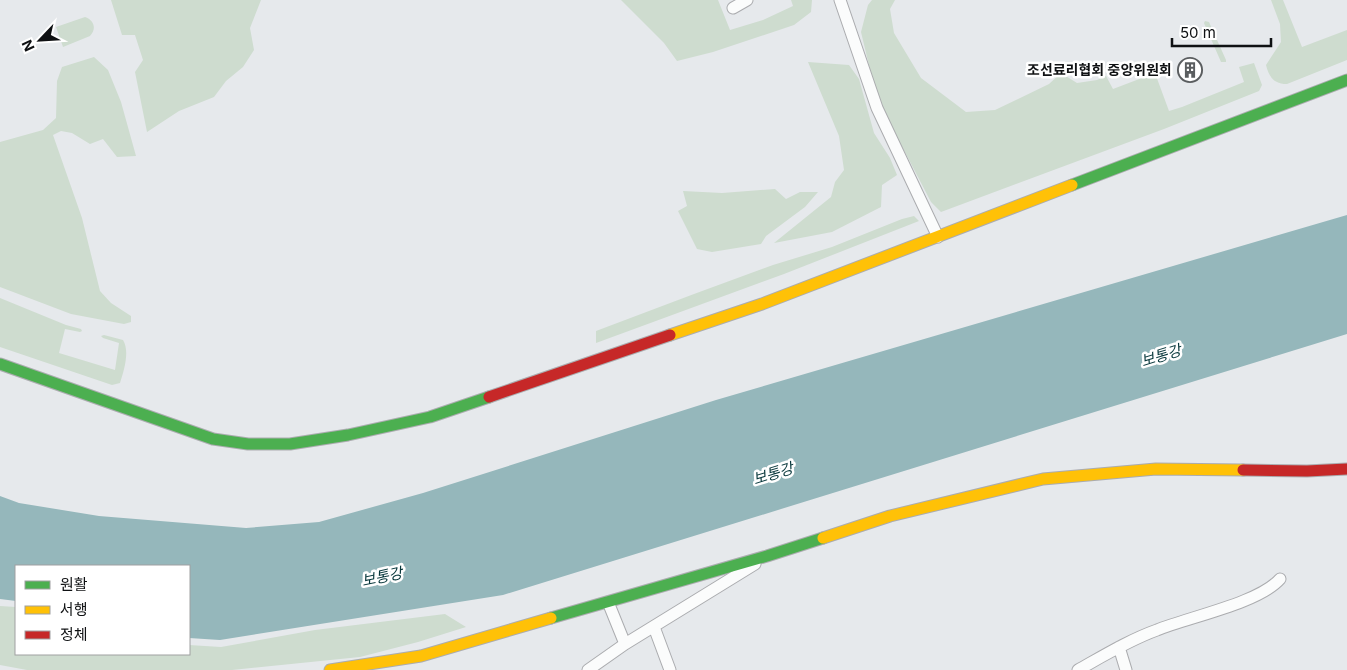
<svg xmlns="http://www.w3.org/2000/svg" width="1347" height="670" font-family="Inter,'Noto Sans KR',sans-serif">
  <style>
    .green { fill: #cedccf }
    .water { fill: #95b7bb }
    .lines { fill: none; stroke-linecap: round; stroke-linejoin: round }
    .street-casing { stroke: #abacaf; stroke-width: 13 }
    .fast-casing { stroke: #abacaf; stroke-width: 13 }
    .slow-casing { stroke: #abacaf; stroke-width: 13 }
    .jam-casing { stroke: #abacaf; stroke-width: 13 }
    .street { stroke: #fbfcfc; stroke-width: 11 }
    .fast { stroke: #4caf50; stroke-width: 11 }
    .slow { stroke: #ffc107; stroke-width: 11 }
    .jam { stroke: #c62828; stroke-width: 11 }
    .labels { text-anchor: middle; stroke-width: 5; stroke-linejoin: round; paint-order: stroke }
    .poi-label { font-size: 14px; font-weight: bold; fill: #0f1113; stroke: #fff; text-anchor: end }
    .water-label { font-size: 15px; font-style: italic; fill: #06363a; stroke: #fff }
  </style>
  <rect width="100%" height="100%" fill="#e6e9ec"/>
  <path class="green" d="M111,0H261L250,28L254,50L243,67L226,81L214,97L179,111L147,132L135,72L143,60L135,35H122Z
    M621,0H718L730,30L763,20L793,6L791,0H812L811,12L794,25L713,52L677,61L664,43Z
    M872,0H895L890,9L894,33L921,78L966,112L995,110L1049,84L1061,73L1077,83L1097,80L1106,76L1113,89L1155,73L1169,111L1182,107L1244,82L1239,67L1254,63L1262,85L1259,91L1164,129L941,212L931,202L883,110L873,82L861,32L868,5Z
    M1271,0H1283L1302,47L1347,30V60L1287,84C1274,84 1269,77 1266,65L1281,42L1280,24Z
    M85,17C94,20 97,29 90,36L63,47L56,27Z
    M1205,21L1209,22L1226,60V62H1221L1204,23Z
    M94,57L108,70L121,102L136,156L117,157L103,139L90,144L72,133L61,131L53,135L82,218L100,291L111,303L131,316V322L124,324L71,314L0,287V142L43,130L56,118L57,81L62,67Z
    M808,62L849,65L859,79L874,133L890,158L897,175L882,185L881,207L832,232L774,243L831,197L835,182L844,170L839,136Z
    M775,189L786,199L800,192H818L805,207L766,236L761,244L712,252L697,249L678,211L687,206L683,191L722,193Z
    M914,216L919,221L784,274L596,343V331L694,294L773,265L832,247L902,219Z
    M0,298L66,325L81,329L82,331L80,332L65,329L59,353L115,370L119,343L103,338L101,336L104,335L123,340C130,351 124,371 120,383L112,385L0,347Z
    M0,606L16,607V654H189V645L221,647L315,630L445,614L466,627L418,642L360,657L232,670H27L0,665Z"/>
  <path class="water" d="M1347,215V334L503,595L220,640L189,638V566H16V601L0,599V496L19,503L99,516L246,528L319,522L423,493L716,400Z"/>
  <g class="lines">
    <defs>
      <path id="street" d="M840,0L877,108L938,237
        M733,8L747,0
        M608,602L625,644
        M654,627L670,670
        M1119,647L1126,670
        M588,670L625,644L755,564
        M1078,670C1103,656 1129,640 1157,630C1189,617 1259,603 1280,579"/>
      <path id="fast" d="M1072,185L1347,80
        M0,364L213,439L248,444H290L348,435L430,417L489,397
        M551,618L767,556L823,538"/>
      <path id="slow" d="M670,335L762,304L1072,185
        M823,538L890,516L1043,479L1156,469L1243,470
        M330,670L421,656L551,618"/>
      <path id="jam" d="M489,397L670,335
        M1243,470L1307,471L1347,469"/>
    </defs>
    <use href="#street" class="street-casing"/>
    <use href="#fast" class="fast-casing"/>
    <use href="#slow" class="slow-casing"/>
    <use href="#jam" class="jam-casing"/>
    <use href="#street" class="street"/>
    <use href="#fast" class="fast"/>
    <use href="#slow" class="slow"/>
    <use href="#jam" class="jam"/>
  </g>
  <defs>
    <symbol id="building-ring" viewBox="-11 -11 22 22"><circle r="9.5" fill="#fff" stroke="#5a5d5f" stroke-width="1.5"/><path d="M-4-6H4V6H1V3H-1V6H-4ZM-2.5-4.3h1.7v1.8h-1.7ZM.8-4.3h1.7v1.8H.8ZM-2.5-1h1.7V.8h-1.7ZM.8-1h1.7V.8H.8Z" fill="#5a5d5f"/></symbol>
  </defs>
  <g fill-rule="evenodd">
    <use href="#building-ring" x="1176" y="56" width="28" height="28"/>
  </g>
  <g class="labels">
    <g class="poi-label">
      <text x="1172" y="75">조선료리협회 중앙위원회</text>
    </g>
    <g class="water-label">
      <text transform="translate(1161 356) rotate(-17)" y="5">보통강</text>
      <text transform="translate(773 474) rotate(-17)" y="5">보통강</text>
      <text transform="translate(382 577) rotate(-12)" y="5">보통강</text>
    </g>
  </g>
  <rect x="15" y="565" width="175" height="90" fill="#ffffff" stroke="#9fa0a1"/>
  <rect x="25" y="581" width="25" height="8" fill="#4caf50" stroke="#9fa0a1"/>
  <text x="60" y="590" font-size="15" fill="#0f1113">원활</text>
  <rect x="25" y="606" width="25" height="8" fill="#ffc107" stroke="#9fa0a1"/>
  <text x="60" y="615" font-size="15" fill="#0f1113">서행</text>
  <rect x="25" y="631" width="25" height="8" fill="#c62828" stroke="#9fa0a1"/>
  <text x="60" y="640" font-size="15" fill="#0f1113">정체</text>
  <g transform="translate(40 40) rotate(245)" stroke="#ffffff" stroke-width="4" paint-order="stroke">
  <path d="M0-4L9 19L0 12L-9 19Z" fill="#0f1113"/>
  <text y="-8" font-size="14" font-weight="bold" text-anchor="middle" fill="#0f1113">N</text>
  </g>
  <path d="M1172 38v8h99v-8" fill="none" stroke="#0f1113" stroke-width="2.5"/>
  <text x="1180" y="38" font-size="15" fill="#0f1113" stroke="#ffffff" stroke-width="4" paint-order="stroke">50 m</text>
</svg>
